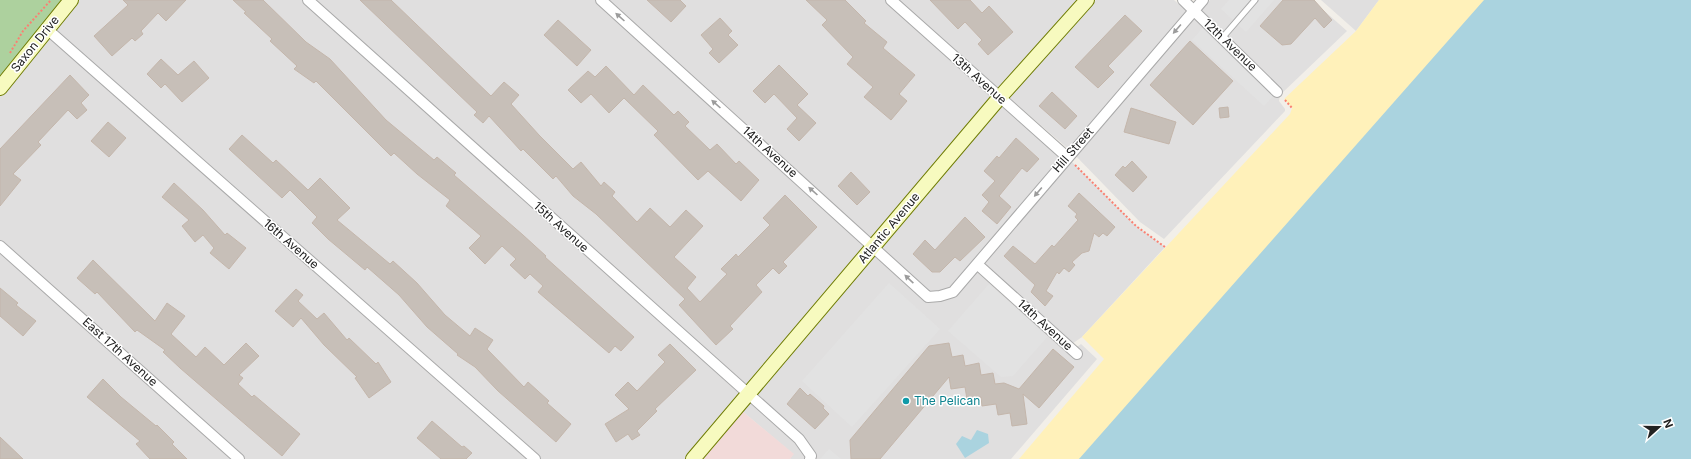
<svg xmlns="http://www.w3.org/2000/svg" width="1691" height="459" font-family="Inter,sans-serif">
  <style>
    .residential { fill: #e0dfdf }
    .commercial { fill: #f2dad9 }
    .forest { fill: #add19e }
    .sand { fill: #fff1ba }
    .parking { fill: #e2e2e2 }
    .water { fill: #aad3df }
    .building { fill: #c7bfb8; stroke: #c4b6ab }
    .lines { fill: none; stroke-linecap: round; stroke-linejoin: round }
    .lane-casing { stroke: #a9a9a9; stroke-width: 7 }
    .street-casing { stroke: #a9a9a9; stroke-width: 12 }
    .secondary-casing { stroke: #707d05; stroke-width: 16 }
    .path { stroke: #fa8072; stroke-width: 2; stroke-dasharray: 2 2; stroke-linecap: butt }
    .lane { stroke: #fff; stroke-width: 5 }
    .street { stroke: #fff; stroke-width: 10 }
    .secondary { stroke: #f7fabf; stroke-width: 14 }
    .oneway { fill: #9c9c9c }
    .culture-dot { fill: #0f9aa8; stroke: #fff; stroke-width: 1.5 }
    .labels { text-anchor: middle; stroke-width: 3; stroke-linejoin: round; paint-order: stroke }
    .street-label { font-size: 12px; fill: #222; stroke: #fff }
    .culture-label { font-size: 12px; fill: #0d838f; stroke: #fff; text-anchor: start }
  </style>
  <rect width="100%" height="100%" fill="#f2efe9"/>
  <path class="residential" d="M71,0H1087L1000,97L1067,157L1136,226L1165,247L1082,337L1069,346L977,264L953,292L928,297L874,246L693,459H0V88Z
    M1096,0H1174L1190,14L1198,13L1210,0H1312L1347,31L1280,95L1279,101L1285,109V111L1164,239L1140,222L1072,152L1008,97Z
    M1321,0H1379L1356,31Z
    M875,255L927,303L942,301L957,296L977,272L1065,351H1071L1081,344L1097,359L1011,459H790L793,454L742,411Z"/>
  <path class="commercial" d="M742,411L794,454L790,459H701Z"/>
  <path class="forest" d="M0,0H71L0,88Z"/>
  <path class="sand" d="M1379,0H1691L1658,459H1019L1104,359L1082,337L1290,114L1292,108L1284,99L1356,31Z"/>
  <path class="parking" d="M1229,0H1274L1246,32L1221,9Z
    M1207,23L1277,92L1264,106L1192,40Z
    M889,283L940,329L852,427L802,381Z
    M989,284L1048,336L1013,376L1001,377L948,331Z
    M829,449L841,459H820Z"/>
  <path class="water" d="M1484,0H1691V459H1079Z
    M977,430L988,434L989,443L965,458L956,444L962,436L971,440Z"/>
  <path class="building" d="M123,0H186L166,21L158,13L141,31L143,34L135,41L132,38L112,56L94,36L128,5Z
    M233,0H263L306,42L330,59L386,120L434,160L437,157L456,173L454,175L523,235L546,256L545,257L634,337L621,351L615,346L609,353L538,292L543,286L530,274L525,279L510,265L516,259L502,246L485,264L469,248L481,236L446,206L450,200L417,174L394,153L391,156L316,81L314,83L294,69L297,66L270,41L272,39L244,13L246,12Z
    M360,0H391L491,96L504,82L519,95L511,104L539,135L573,169L581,162L601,186L604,182L615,192L612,196L637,222L650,208L670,227L686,210L703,226L674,257L696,277L687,288L700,302L727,274L721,269L736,254L738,257L770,225L763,218L785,195L817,227L783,262L787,266L779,274L773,268L756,285L762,292L730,326L733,329L716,345L679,305L685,299L596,214L573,196L556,176L553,179L523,149L521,151L489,116L483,123L474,115L477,112Z
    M647,0H680L686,6L671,22Z
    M806,0H845L866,21L864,23L887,42L883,48L915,75L899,94L907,101L891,120L864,97L873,87L847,64L853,57L822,25L827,20Z
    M930,0H970L982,13L989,6L1013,32L988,55L978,44L982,40L965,22L958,29Z
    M1283,0H1314L1332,20L1324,28L1315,18L1291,44L1282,45L1260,26Z
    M1125,15L1142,31L1108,66L1114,72L1098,88L1075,67Z
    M720,18L732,31L728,35L738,45L719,63L709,53L713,49L701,35Z
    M558,20L591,50L577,66L544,35Z
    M1190,41L1233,81L1193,125L1150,85Z
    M161,59L178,75L194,61L209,78L182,102L165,84L161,88L147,74Z
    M779,65L808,94L797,105L816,123L799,141L787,129L797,118L774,94L765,103L753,91Z
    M606,66L634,95L643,85L674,115L678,111L689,122L685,126L710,150L717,144L736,164L739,161L759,180L741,201L708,171L698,180L654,135L658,131L624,98L609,113L591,94L581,103L568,90L588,71L595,77Z
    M70,75L89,95L81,103L87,110L77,119L68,110L38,142L41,145L13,174L21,180L0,206V149Z
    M1052,92L1077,116L1065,129L1039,106Z
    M1228,107L1229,117L1220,118L1219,108Z
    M1131,108L1176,122L1169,144L1124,132Z
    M108,122L126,138L109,157L91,141Z
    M242,135L273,163L276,160L308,190L320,178L350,208L337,220L390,264L393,261L417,283L445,315L470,336L475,328L493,340L487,349L524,387L528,382L549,401L547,403L571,424L556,442L498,391L475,367L457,355L458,354L427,327L399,295L367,267L365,270L328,239L312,223L317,217L290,190L282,198L229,149Z
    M1016,138L1039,159L1027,172L1022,168L999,196L1011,207L997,224L982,211L989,202L982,195L995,181L984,171L997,156L999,158Z
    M1132,161L1147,177L1133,192L1115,175L1123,166L1125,168Z
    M851,172L870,192L857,205L838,186Z
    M174,183L203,210L225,235L227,233L246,248L229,269L210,253L214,248L203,235L195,242L182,226L189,220L162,197Z
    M1079,193L1115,227L1107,236L1103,233L1099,237L1094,233L1089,251L1082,253L1072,262L1075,265L1069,272L1064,268L1059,274L1057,272L1046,291L1053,296L1045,306L1031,292L1035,285L1004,256L1013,246L1035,264L1052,245L1054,247L1078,220L1075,217L1077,214L1068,206Z
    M965,217L985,237L960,261L955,257L940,272H932L913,254L925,240L935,250Z
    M93,260L155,321L167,303L185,316L171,334L196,357L205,347L224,365L246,343L259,356L239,375L243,378L238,384L252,397L254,395L300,434L282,456L180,368L163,352L165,350L137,330L135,332L97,292L95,294L77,278Z
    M0,288L18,303L16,305L36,321L23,336L0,316Z
    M296,289L303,295L298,301L317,319L324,313L347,340L349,338L376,364L378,362L391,382L369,398L355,378L357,377L324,345L301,318L293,327L275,311Z
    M949,343L952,357L963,355L965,366L979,363L981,375L993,373L995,384L1004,383L1019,389L1053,349L1074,367L1039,408L1023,394L1027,424L1012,426L1010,413L998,415L996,404L982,406L981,397L967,399L965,387L951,389L949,377L880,459H851L850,440L929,346Z
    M670,344L696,370L655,409L657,411L637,431L640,435L632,440L628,434L616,442L605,424L629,409L615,395L628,382L637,391L665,362L658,355Z
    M103,379L121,397L156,426L157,425L174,442L172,444L187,459H150L136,444L140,441L87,397Z
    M800,388L808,396L810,394L824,406L823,408L829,414L815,429L787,404Z
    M432,421L462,447L464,446L472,453L466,459H441L417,438Z
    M0,437L23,459H0Z"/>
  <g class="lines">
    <defs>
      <path id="lane" d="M1223,37L1255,0"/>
      <path id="street" d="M308,0L799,439L811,456L810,459
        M601,0L928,297L940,296L953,292L1203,0
        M891,0L1067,157
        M1183,0L1277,92
        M47,29L535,459
        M0,246L239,459
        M977,264L1077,354"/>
      <path id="secondary" d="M0,88L71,0
        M693,459L1000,97L1087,0"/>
    </defs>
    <use href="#lane" class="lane-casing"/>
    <use href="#street" class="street-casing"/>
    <use href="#secondary" class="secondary-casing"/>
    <path class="path" d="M10,53L23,31L51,0
      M1285,100L1292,108
      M1075,165L1136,226L1165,247"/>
    <use href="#lane" class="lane"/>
    <use href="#street" class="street"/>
    <use href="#secondary" class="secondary"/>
  </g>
  <defs><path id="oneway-solid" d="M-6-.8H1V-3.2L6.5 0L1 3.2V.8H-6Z"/></defs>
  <g class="oneway">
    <use href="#oneway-solid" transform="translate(620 17) rotate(-138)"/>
    <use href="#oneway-solid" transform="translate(1177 29) rotate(131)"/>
    <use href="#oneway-solid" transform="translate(716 104) rotate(-138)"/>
    <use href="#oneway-solid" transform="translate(813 191) rotate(-138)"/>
    <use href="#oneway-solid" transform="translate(1038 192) rotate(130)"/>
    <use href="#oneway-solid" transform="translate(909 279) rotate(-137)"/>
  </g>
  <circle class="culture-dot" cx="906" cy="401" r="4"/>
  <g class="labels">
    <g class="street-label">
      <text transform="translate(35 44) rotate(-51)" y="4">Saxon Drive</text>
      <text transform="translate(1230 45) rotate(44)" y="4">12th Avenue</text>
      <text transform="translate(979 79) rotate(42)" y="4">13th Avenue</text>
      <text transform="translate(1073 150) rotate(-49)" y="4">Hill Street</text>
      <text transform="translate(770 152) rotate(42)" y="4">14th Avenue</text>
      <text transform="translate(561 227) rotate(42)" y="4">15th Avenue</text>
      <text transform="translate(889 228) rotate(-50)" y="4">Atlantic Avenue</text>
      <text transform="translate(291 244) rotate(41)" y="4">16th Avenue</text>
      <text transform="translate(1045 325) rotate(42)" y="4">14th Avenue</text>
      <text transform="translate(120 352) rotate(42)" y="4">East 17th Avenue</text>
    </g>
    <g class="culture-label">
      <text x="914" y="405">The Pelican</text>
    </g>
  </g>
  <g transform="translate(1659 427) rotate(69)" stroke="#ffffff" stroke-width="3" paint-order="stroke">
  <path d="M0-3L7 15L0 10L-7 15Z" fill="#222222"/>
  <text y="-6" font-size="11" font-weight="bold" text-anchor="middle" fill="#222222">N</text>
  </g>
</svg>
